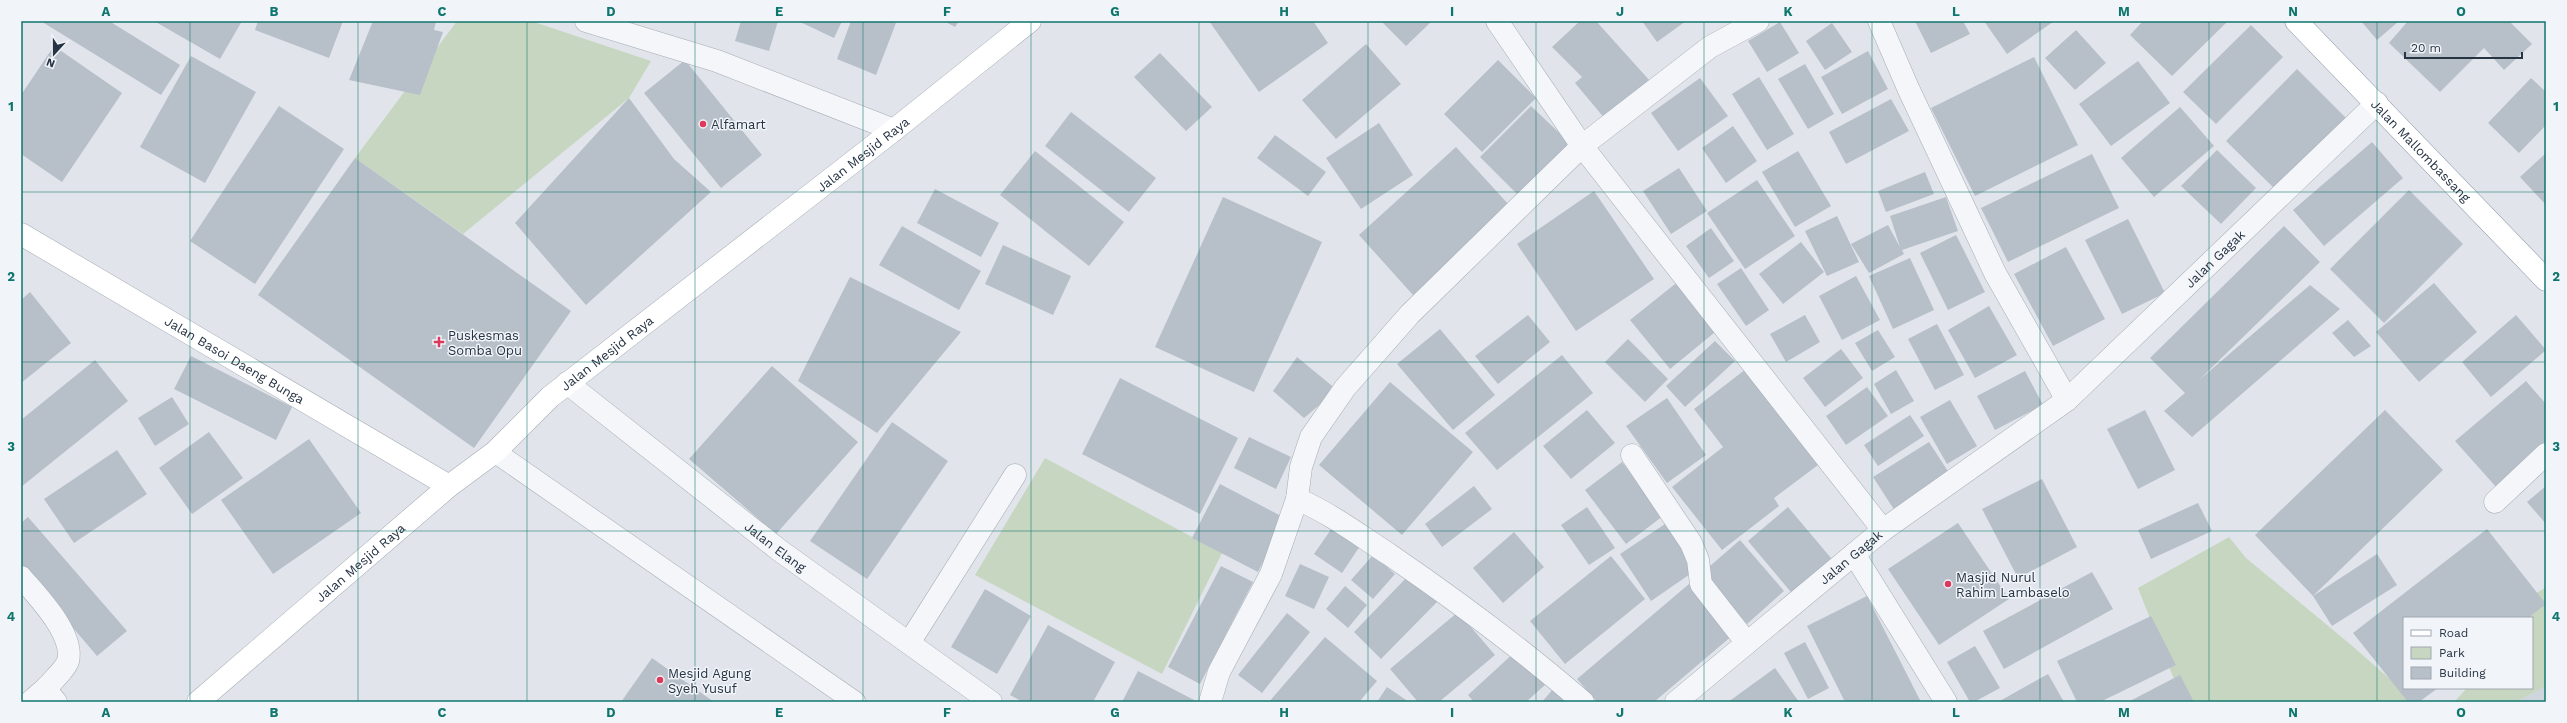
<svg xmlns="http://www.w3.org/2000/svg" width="2567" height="723" font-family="'Work Sans',sans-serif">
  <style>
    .built { fill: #ced5dd }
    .green { fill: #c7d6c1 }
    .building { fill: #b7bfc9 }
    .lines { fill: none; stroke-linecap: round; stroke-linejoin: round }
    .lane-casing { stroke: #a5acb6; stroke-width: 22 }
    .street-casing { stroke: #a5acb6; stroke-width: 23 }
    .secondary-casing { stroke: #a5acb6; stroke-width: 23 }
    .highway-casing { stroke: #8694a3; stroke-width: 23 }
    .lane { stroke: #f4f6f9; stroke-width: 21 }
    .street { stroke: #f4f6f9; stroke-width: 22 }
    .secondary { stroke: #fff; stroke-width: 22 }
    .highway { stroke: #fff; stroke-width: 22 }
    .grid { fill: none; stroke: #0f766e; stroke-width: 1; stroke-opacity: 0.55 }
    .poi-dot { fill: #dc395c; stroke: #f1f4f8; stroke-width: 1.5 }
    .labels { text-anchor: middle; stroke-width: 3; stroke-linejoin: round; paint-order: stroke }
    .poi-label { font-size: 13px; fill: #273444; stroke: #f1f4f8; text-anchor: start }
    .street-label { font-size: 13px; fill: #273444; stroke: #f1f4f8 }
    .neatline { fill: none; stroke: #0f766e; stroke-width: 1.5 }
    .grid-label { font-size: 13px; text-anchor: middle; font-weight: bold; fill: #0f766e }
  </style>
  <rect width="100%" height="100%" fill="#e1e5eb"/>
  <path class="built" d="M2546,686V702H2516Z"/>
  <path class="green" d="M457,21H531L651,61L629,98L463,234L355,158Z
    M1045,458L1222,553L1162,674L975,575Z
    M2229,537L2246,558L2350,644L2416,702H2183L2138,588Z
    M2546,587V686L2516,702H2454L2467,688H2532V618H2498Z"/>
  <path class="building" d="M45,21H109L180,65L161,95L44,23Z
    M154,21H242L220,59Z
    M258,21H343L329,58L255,30Z
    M373,21H436L434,30L443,32L420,95L349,80Z
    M741,21H778L769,51L735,41Z
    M798,21H842L834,38Z
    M851,21H890L896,23L876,75L837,59Z
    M944,21H959L955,27Z
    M1209,21H1313L1328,43L1259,92Z
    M1381,21H1432L1406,46Z
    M1580,21H1596L1650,81L1606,120L1575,83L1582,77L1552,47Z
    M1642,21H1686L1657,42Z
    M1915,21H1963L1970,34L1931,53Z
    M1984,21H2052L2053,22L2007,54Z
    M2143,21H2228L2172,76L2130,35Z
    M2361,21H2399L2377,40Z
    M2408,21H2509L2532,44L2504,70L2484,48L2440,92L2389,43Z
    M1780,22L1799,53L1767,72L1748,41Z
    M1832,23L1852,52L1825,70L1806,41Z
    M2251,25L2283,57L2216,124L2183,92Z
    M2076,30L2106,63L2075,90L2045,58Z
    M1366,44L1401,84L1336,139L1302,100Z
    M54,46L122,93L62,182L21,154V95Z
    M1868,51L1888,89L1842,114L1821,77Z
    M1160,53L1212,107L1186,131L1134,77Z
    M191,56L256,92L205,183L140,147Z
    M2034,57L2078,145L1975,196L1931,108Z
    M685,60L762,155L721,188L644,93Z
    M1498,60L1536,98L1482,152L1444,114Z
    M2138,61L2170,103L2111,146L2079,104Z
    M1805,64L1834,114L1808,129L1778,79Z
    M2297,69L2347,119L2276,190L2226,141Z
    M1759,77L1794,134L1767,150L1732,94Z
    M1700,78L1728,116L1678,151L1651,113Z
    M2531,78L2546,92V125L2519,153L2488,123Z
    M629,98L674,159L711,192L586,305L515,223Z
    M1891,99L1909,131L1846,164L1829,132Z
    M279,106L344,149L255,284L190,241Z
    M1531,106L1573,146L1521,198L1480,157Z
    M2180,107L2214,146L2154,197L2121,158Z
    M1071,112L1156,178L1129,212L1045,146Z
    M1379,123L1413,175L1361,209L1326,158Z
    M1733,126L1757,161L1726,183L1702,148Z
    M1275,135L1326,172L1308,196L1257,158Z
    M2372,142L2403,178L2324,246L2293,210Z
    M1456,147L1510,206L1413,295L1359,235Z
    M2217,150L2256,188L2221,224L2181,186Z
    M1035,151L1124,222L1089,266L1000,195Z
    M1798,151L1831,206L1795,227L1762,172Z
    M2546,153V205L2520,177Z
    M2092,154L2119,208L2008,262L1981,208Z
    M355,158L571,311L474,448L258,295Z
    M1679,168L1707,211L1671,234L1643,191Z
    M1925,172L1934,194L1886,212L1878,191Z
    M1757,180L1795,236L1745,269L1707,213Z
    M935,189L999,223L981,257L917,223Z
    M2409,190L2463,244L2384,323L2330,269Z
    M1594,191L1654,279L1576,331L1517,244Z
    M1223,197L1322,242L1254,392L1155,347Z
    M1946,197L1958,231L1902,250L1904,254L1869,273L1851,244L1888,225L1900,247L1890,216Z
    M1837,216L1859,262L1827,276L1805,231Z
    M2128,219L2165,293L2122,314L2085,240Z
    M902,226L981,271L959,310L879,265Z
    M2284,226L2320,262L2199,380L2310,285L2340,309L2192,437L2164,411L2185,393L2150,358Z
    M1711,228L1734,261L1709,278L1686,246Z
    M1956,235L1985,292L1948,310L1920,253Z
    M1801,242L1824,272L1783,304L1759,274Z
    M1003,245L1071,276L1053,315L985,284Z
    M2066,247L2105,319L2053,346L2014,274Z
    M1910,258L1934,310L1893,329L1869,276Z
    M1741,268L1769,310L1746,326L1717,284Z
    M1856,276L1880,320L1842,340L1819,296Z
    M850,277L961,332L877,433L798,381Z
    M1680,280L1720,328L1670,369L1630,320Z
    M2434,283L2477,332L2419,382L2376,332Z
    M30,292L71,343L21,383V300Z
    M1989,306L2017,355L1975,378L1948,330Z
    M1528,315L1550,342L1498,384L1475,356Z
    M1805,315L1820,342L1786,362L1770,334Z
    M2516,315L2546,350L2491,397L2462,362Z
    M2348,320L2371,346L2354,357L2332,333Z
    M1937,324L1964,375L1935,390L1908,339Z
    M1440,329L1495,395L1453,430L1397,364Z
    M1878,330L1895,357L1872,371L1855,343Z
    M1628,339L1668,379L1645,402L1605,362Z
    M1715,341L1735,361L1685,407L1666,386Z
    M1841,349L1863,378L1825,407L1803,378Z
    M1562,355L1593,393L1497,470L1465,433Z
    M191,356L292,407L276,440L174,389Z
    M1297,357L1337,390L1304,418L1273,391Z
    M95,360L128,401L21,487V420Z
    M772,366L858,442L776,534L689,459Z
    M1746,369L1818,465L1774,498L1779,506L1722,550L1672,487L1723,447L1694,409Z
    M1896,370L1914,401L1891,414L1874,384Z
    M2025,371L2043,405L1995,430L1977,396Z
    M1120,378L1238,438L1200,514L1082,454Z
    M2526,381L2546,404V446L2497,488L2455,441Z
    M1390,382L1473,452L1402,535L1319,465Z
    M1867,387L1888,416L1846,445L1826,416Z
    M172,397L189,424L155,446L138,418Z
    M1667,398L1706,455L1667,483L1626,426Z
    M1950,400L1977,446L1947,464L1920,417Z
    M1587,410L1615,443L1571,479L1543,446Z
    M2145,410L2175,470L2138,489L2107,429Z
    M2385,410L2443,470L2313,596L2255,535Z
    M1910,415L1924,436L1878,466L1864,445Z
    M892,422L948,461L867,579L810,541Z
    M209,432L243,478L192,514L159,468Z
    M1249,437L1291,457L1276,489L1234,468Z
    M309,439L361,513L273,574L221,500Z
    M1929,442L1951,476L1895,511L1873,477Z
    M117,450L147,494L74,543L44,499Z
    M1622,462L1663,516L1626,544L1585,490Z
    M2042,479L2077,547L2018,578L1982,509Z
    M1220,484L1285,518L1258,572L1192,538Z
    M1474,486L1492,509L1442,547L1425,524Z
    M2546,486V524L2527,502Z
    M2198,503L2212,531L2151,559L2138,530Z
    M1587,507L1615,548L1589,565L1561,525Z
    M1788,507L1836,564L1796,598L1748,541Z
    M28,517L127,631L97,656L21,567V523Z
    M1958,523L2009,599L1939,645L1888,569Z
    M1665,524L1696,570L1651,601L1620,554Z
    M1332,528L1360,546L1342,573L1314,554Z
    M2487,529L2546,604L2528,618H2404V688H2438L2419,702H2408L2353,633Z
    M1514,532L1544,567L1503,603L1473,568Z
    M1740,540L1784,591L1747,624L1703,572Z
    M2377,554L2397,585L2332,626L2313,596Z
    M1373,555L1395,574L1373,599L1351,580Z
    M1611,556L1645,599L1565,664L1530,621Z
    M1300,564L1329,577L1314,609L1285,596Z
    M1221,566L1253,582L1200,684L1168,667Z
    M2092,572L2113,609L2004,669L1983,631Z
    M1409,575L1437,602L1381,659L1354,632Z
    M1689,584L1733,635L1654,702H1597L1577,679Z
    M1345,586L1367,605L1348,628L1326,609Z
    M985,589L1031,616L997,674L951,647Z
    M1867,596L1921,702H1845L1807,626Z
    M1458,612L1495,655L1439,702H1418L1390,669Z
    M1287,613L1310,632L1262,693L1238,675Z
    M2151,616L2176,665L2100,702H2077L2057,661Z
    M1048,625L1115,662L1093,702H1023L1010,695Z
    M1325,637L1377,681L1359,702H1269Z
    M1805,642L1829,688L1808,699L1784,653Z
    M1975,646L2000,688L1974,702H1970L1947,662Z
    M1516,651L1546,684L1526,702H1474L1468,695Z
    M652,658L714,702H621Z
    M1775,668L1799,702H1728Z
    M1138,671L1198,702H1122Z
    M2048,674L2064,702H1998Z
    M2180,675L2194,702H2128Z
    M1387,687L1409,702H1377Z
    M1553,689L1568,702H1542Z"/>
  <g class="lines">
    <defs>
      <path id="lane" d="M495,452L855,702"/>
      <g id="street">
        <path d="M586,21L717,61L894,130"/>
        <path d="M1497,21L1582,146L1883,530"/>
        <path d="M1879,21L1908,88L1995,273L2067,400"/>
        <path id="s1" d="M567,383L779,550L991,702"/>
        <path d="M1632,455L1691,543L1698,560L1701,584L1747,643"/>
        <path d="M2495,502L2546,454"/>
        <path d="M1854,554L1946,702"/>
        <path d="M21,577C37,596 75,634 68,661C65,670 51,682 45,689"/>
        <path d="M909,643L1015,475"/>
        <path d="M30,702L45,689L56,702"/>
        <path d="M1210,702L1219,672L1271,574L1297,499"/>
        <path d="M1583,702C1522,649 1457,601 1390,555C1359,535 1330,513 1297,499L1301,467L1311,437L1345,388L1410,314L1582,146L1710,47L1758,21"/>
        <path id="s2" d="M1676,702L1883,530L2067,400L2377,103"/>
      </g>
      <g id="secondary">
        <path id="s3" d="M21,234L449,486"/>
        <path id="s4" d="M198,702L449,486L495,452L550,397L894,130L1030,21"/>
      </g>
      <g id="highway">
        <path id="s5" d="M2296,21L2546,280"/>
      </g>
    </defs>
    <use href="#lane" class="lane-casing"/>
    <use href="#street" class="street-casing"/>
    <use href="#secondary" class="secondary-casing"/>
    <use href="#highway" class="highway-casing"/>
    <use href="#lane" class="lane"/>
    <use href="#street" class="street"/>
    <use href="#secondary" class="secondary"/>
    <use href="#highway" class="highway"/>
  </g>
  <path class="grid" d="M190,21V702M358,21V702M527,21V702M695,21V702M863,21V702M1031,21V702M1199,21V702M1368,21V702M1536,21V702M1704,21V702M1872,21V702M2040,21V702M2209,21V702M2377,21V702M21,192H2546M21,362H2546M21,531H2546"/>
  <g class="poi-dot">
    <circle cx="703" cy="124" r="4"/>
    <path d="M437 336h4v4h4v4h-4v4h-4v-4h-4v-4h4z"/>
    <circle cx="1948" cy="584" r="4"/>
    <circle cx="660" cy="680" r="4"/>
  </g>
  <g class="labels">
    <g class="poi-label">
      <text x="711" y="129">Alfamart</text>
      <text x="448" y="340">Puskesmas<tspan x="448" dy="15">Somba Opu</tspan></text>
      <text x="1956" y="582">Masjid Nurul<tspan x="1956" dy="15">Rahim Lambaselo</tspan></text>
      <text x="668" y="678">Mesjid Agung<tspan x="668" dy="15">Syeh Yusuf</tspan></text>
    </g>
    <g class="street-label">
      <text dy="5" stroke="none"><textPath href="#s5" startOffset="180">Jalan Mallombassang</textPath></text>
      <text dy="5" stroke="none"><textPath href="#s4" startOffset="862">Jalan Mesjid Raya</textPath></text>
      <text dy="5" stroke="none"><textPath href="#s2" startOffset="699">Jalan Gagak</textPath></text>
      <text dy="5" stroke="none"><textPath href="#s4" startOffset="538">Jalan Mesjid Raya</textPath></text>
      <text dy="5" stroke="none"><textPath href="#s3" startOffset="248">Jalan Basoi Daeng Bunga</textPath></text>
      <text dy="5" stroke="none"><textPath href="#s1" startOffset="265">Jalan Elang</textPath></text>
      <text dy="5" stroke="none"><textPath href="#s2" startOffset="227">Jalan Gagak</textPath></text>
      <text dy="5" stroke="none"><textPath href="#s4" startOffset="214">Jalan Mesjid Raya</textPath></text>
    </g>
  </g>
  <rect width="2567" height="723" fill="none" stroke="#f1f4f8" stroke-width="44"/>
  <rect x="2403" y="617" width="130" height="72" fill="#f1f4f8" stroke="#a0a7b0"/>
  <rect x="2411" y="630" width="20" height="6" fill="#ffffff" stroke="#a0a7b0"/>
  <text x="2439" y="637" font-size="12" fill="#273444">Road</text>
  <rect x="2411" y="647" width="20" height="12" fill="#c7d6c1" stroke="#a0a7b0"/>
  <text x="2439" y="657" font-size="12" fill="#273444">Park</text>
  <rect x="2411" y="667" width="20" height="12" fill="#b7bfc9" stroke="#a0a7b0"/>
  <text x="2439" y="677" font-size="12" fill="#273444">Building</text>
  <g transform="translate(54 54) rotate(201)" stroke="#f1f4f8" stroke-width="3" paint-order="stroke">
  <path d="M0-3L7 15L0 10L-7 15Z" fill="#273444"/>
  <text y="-6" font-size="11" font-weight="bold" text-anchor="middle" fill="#273444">N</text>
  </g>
  <path d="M2405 52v6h117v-6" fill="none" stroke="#273444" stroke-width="2"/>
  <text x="2411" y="52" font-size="12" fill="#273444" stroke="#f1f4f8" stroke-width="3" paint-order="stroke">20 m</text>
  <rect x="22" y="22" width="2523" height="679" class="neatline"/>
  <g class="grid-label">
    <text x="106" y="16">A</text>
    <text x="274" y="16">B</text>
    <text x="442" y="16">C</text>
    <text x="611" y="16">D</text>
    <text x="779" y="16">E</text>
    <text x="947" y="16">F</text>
    <text x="1115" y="16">G</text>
    <text x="1284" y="16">H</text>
    <text x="1452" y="16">I</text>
    <text x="1620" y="16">J</text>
    <text x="1788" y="16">K</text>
    <text x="1956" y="16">L</text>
    <text x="2124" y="16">M</text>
    <text x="2293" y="16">N</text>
    <text x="2461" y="16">O</text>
    <text x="11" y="111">1</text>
    <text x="2556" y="111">1</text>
    <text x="11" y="281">2</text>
    <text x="2556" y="281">2</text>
    <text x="11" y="451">3</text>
    <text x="2556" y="451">3</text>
    <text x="11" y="621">4</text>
    <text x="2556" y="621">4</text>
    <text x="106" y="717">A</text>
    <text x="274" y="717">B</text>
    <text x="442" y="717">C</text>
    <text x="611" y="717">D</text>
    <text x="779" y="717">E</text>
    <text x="947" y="717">F</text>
    <text x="1115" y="717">G</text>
    <text x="1284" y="717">H</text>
    <text x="1452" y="717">I</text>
    <text x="1620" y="717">J</text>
    <text x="1788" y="717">K</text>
    <text x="1956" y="717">L</text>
    <text x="2124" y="717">M</text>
    <text x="2293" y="717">N</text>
    <text x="2461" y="717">O</text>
  </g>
</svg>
